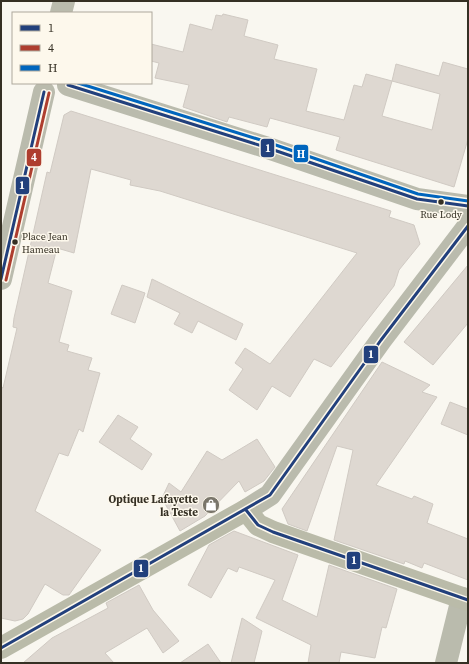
<svg xmlns="http://www.w3.org/2000/svg" width="469" height="664" font-family="'Source Serif 4',serif">
  <style>
    .building { fill: #ded8d1; stroke: #d0cac3; fill-rule: evenodd }
    .lines { fill: none; stroke-linecap: round; stroke-linejoin: round }
    .minor { stroke: #babbad; stroke-width: 22 }
    .major { stroke: #babba9; stroke-width: 22 }
    .bus-1-casing { stroke: #fdf8ec; stroke-width: 6 }
    .bus-2-casing { stroke: #fdf8ec; stroke-width: 6 }
    .bus-3-casing { stroke: #fdf8ec; stroke-width: 6 }
    .bus-1 { stroke: #22407c; stroke-width: 3 }
    .bus-2 { stroke: #ae3e2f; stroke-width: 3 }
    .bus-3 { stroke: #0065bd; stroke-width: 3 }
    .bus-dot { fill: #353024; stroke: #fdf8ec; stroke-width: 1.5 }
    .labels { text-anchor: middle; stroke-width: 3; stroke-linejoin: round; paint-order: stroke }
    .bus-label { font-size: 10px; fill: #353024; stroke: #fdf8ec }
    .poi-label { font-size: 11px; font-weight: bold; fill: #353024; stroke: #fdf8ec; text-anchor: end }
    .line-badge { stroke: #fdf8ec; stroke-width: 1.5 }
    .badge-label { font-size: 11px; text-anchor: middle; font-weight: bold; fill: #fff }
  </style>
  <rect width="100%" height="100%" fill="#f9f7f0"/>
  <path class="building" d="M223,14L248,20L244,36L278,45L274,59L317,69L306,111L344,120L354,85L362,87L366,74L392,81L396,64L439,76L443,62L468,69V139L454,187L336,150L340,137L270,118L267,127L229,117L227,122L183,107L189,85L155,78L159,63L151,61V44L183,52L190,24L212,30L216,15L222,16ZM392,81L440,94L432,130L382,116Z
    M71,111L391,211L389,217L414,225L420,244L399,270L394,286L331,367L314,359L290,397L272,386L257,410L229,390L243,369L235,363L245,348L270,364L357,253L160,191L130,185L131,180L91,169L74,253L57,248L48,283L72,291L59,342L69,345L67,351L92,358L88,370L100,373L83,432L79,429L68,456L59,453L35,511L101,550L69,595H63L45,584L28,614L23,619L15,621L1,618V387L3,388L17,328L13,327L14,318L47,172L50,173L64,115Z
    M468,265V323L433,365L404,342Z
    M152,279L243,324L236,340L198,321L192,333L174,324L180,313L147,297Z
    M122,285L145,293L135,323L111,314Z
    M382,362L430,385L422,392L437,397L376,485L412,499L414,496L433,504L427,523L468,539V580L424,563L422,568L405,561L404,564L334,540L353,450L337,446L307,531L288,524L282,509Z
    M450,402L468,409V435L441,424Z
    M118,415L138,427L130,439L152,454L142,470L99,442Z
    M257,439L275,467L264,481L245,492L239,481L205,516L180,531L162,498L169,483L181,492L207,451L222,460Z
    M234,531L298,555L282,600L317,617L329,565L397,589L386,628L382,627L375,658L341,652L339,663H308L311,645L256,618L275,580L239,567L237,572L228,568L211,598L188,585L209,545Z
    M139,585L153,610L179,641L163,653L147,628L105,653L114,663H23L52,638L108,608L106,603Z
    M242,618L262,631L254,663H231Z
    M208,644L221,663H180Z"/>
  <g class="lines">
    <path class="minor" d="M61,13L64,1
      M68,85L265,147L417,199L468,206
      M1,279L44,92
      M246,510L270,495L381,340L468,226
      M446,663L462,598"/>
    <path class="major" d="M1,648L246,510L258,525L273,532L468,600"/>
    <defs>
      <path id="bus-1" d="M68,85L265,147L417,199L468,206
        M1,279L44,92
        M246,510L258,525L273,532L468,600
        M1,648L270,495L381,340L468,226"/>
      <path id="bus-2" d="M6,280L49,93"/>
      <path id="bus-3" d="M78,83L267,142L418,194L468,201"/>
    </defs>
    <use href="#bus-1" class="bus-1-casing"/>
    <use href="#bus-2" class="bus-2-casing"/>
    <use href="#bus-3" class="bus-3-casing"/>
    <use href="#bus-1" class="bus-1"/>
    <use href="#bus-2" class="bus-2"/>
    <use href="#bus-3" class="bus-3"/>
  </g>
  <defs>
    <symbol id="shop-disc" viewBox="-11 -11 22 22"><circle r="9.5" fill="#7a766b" stroke="#fdf8ec"/><path d="M-5-2.5h2.3a2.7 3.5 0 0 1 5.4 0H5L5.5 6h-11ZM-1.5-2.5h3a1.5 2.3 0 0 0-3 0Z" fill="#fff"/></symbol>
  </defs>
  <g fill-rule="evenodd">
    <use href="#shop-disc" x="201" y="495" width="20" height="20"/>
  </g>
  <g class="bus-dot">
    <circle cx="441" cy="202" r="3.5"/>
    <circle cx="15" cy="242" r="3.5"/>
  </g>
  <g class="labels">
    <g class="bus-label">
      <text x="441" y="218">Rue Lody</text>
      <text x="22" y="240" text-anchor="start">Place Jean<tspan x="22" dy="13">Hameau</tspan></text>
    </g>
    <g class="poi-label">
      <text x="198" y="503">Optique Lafayette<tspan x="198" dy="13">la Teste</tspan></text>
    </g>
  </g>
  <g class="line-badge">
    <rect x="260" y="138" width="15" height="20" rx="4" fill="#22407c"/>
    <rect x="293" y="144" width="16" height="19" rx="4" fill="#0065bd"/>
    <rect x="26" y="148" width="16" height="19" rx="4" fill="#ae3e2f"/>
    <rect x="15" y="176" width="15" height="19" rx="4" fill="#22407c"/>
    <rect x="363" y="345" width="16" height="19" rx="4" fill="#22407c"/>
    <rect x="346" y="551" width="15" height="19" rx="4" fill="#22407c"/>
    <rect x="133" y="559" width="16" height="19" rx="4" fill="#22407c"/>
  </g>
  <g class="badge-label">
    <text x="268" y="152">1</text>
    <text x="301" y="158">H</text>
    <text x="34" y="161">4</text>
    <text x="22" y="189">1</text>
    <text x="371" y="358">1</text>
    <text x="354" y="564">1</text>
    <text x="141" y="572">1</text>
  </g>
  <rect width="469" height="664" fill="none" stroke="#353024" stroke-width="4"/>
  <rect x="12" y="12" width="140" height="72" fill="#fdf8ec" stroke="#ada89c"/>
  <rect x="20" y="25" width="20" height="6" fill="#22407c" stroke="#ada89c"/>
  <text x="48" y="32" font-size="12" fill="#353024">1</text>
  <rect x="20" y="45" width="20" height="6" fill="#ae3e2f" stroke="#ada89c"/>
  <text x="48" y="52" font-size="12" fill="#353024">4</text>
  <rect x="20" y="65" width="20" height="6" fill="#0065bd" stroke="#ada89c"/>
  <text x="48" y="72" font-size="12" fill="#353024">H</text>
</svg>
